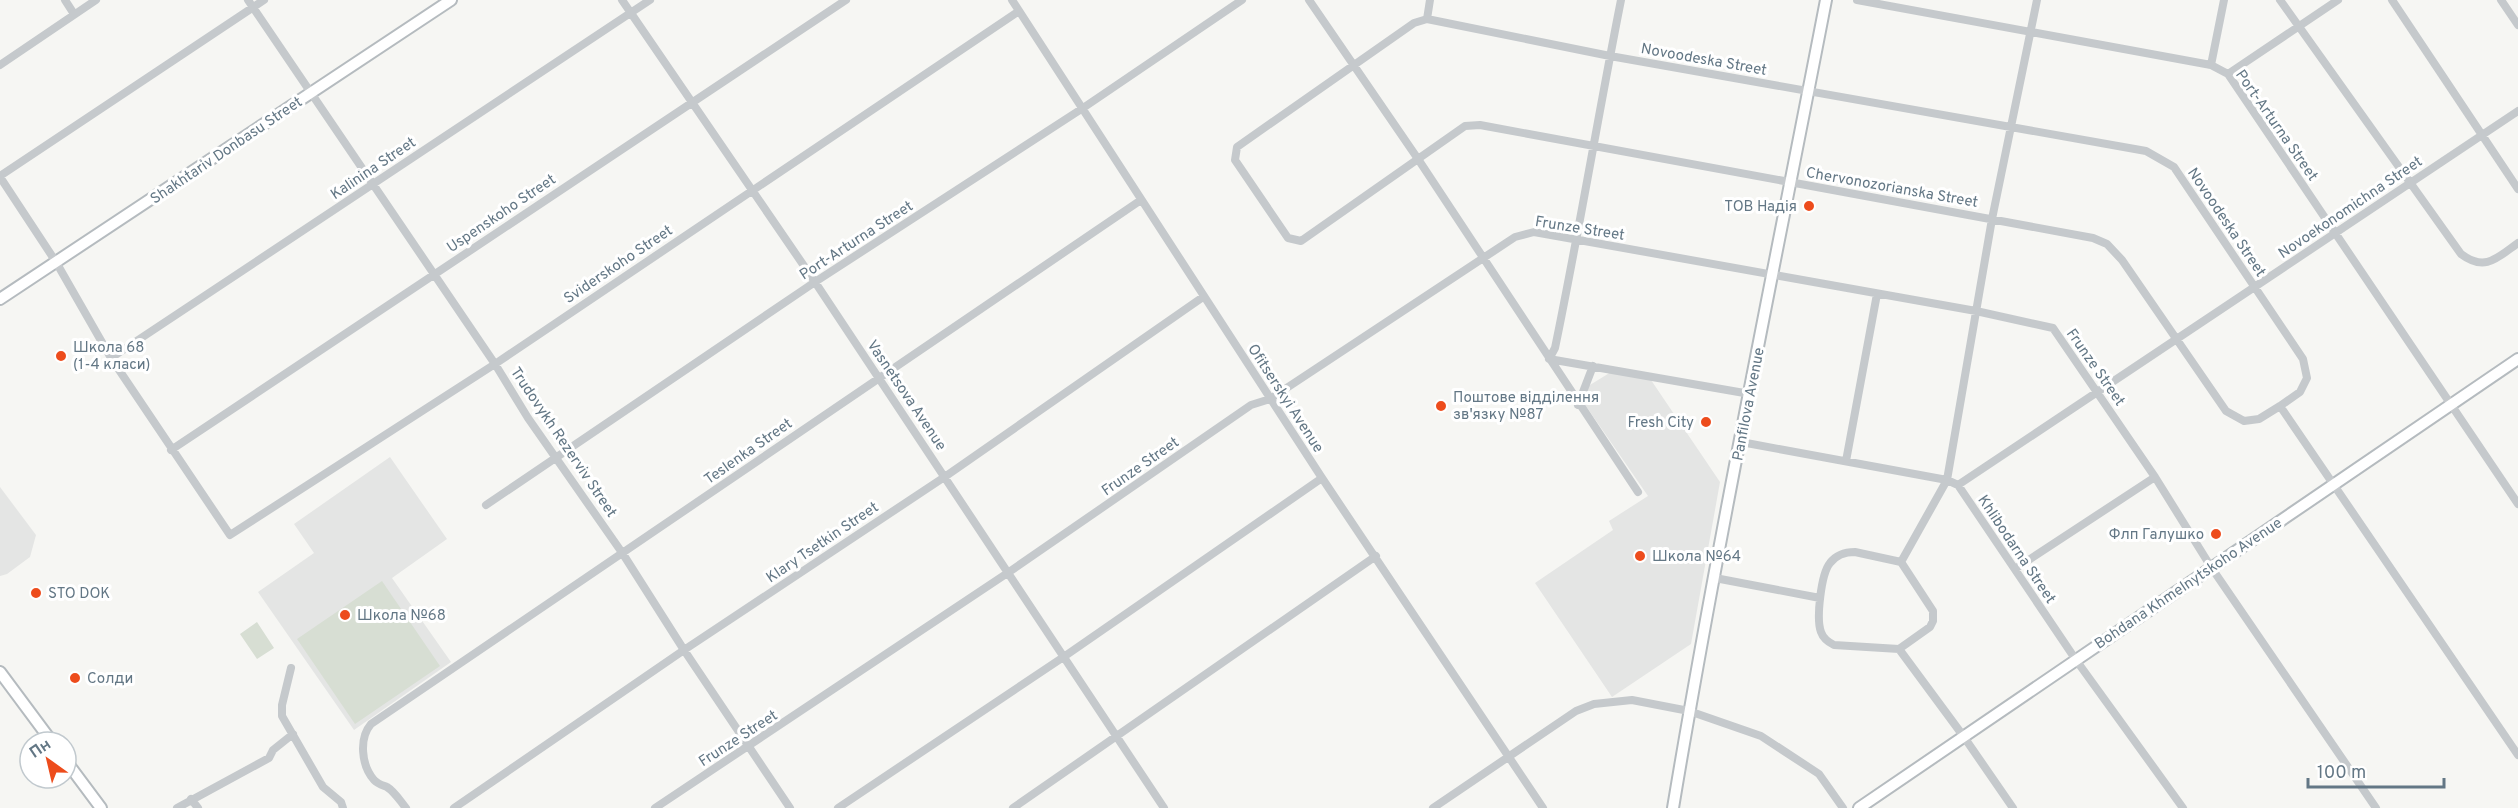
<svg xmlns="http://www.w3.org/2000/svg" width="2518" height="808" font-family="Overpass,sans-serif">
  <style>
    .built { fill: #e4e5e4 }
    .grass { fill: #d7ded3 }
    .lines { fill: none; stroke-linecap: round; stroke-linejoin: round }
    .secondary-casing { stroke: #b5bbbf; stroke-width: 14 }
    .street { stroke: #c5c9cc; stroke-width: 8 }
    .secondary { stroke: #fff; stroke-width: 10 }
    .poi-dot { fill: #ed4c1c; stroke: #fff; stroke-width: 2 }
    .labels { text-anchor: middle; stroke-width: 6; stroke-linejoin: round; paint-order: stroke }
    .street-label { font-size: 15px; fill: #637785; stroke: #fff }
    .poi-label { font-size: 15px; fill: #637785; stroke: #fff; text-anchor: start }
  </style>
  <rect width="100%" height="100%" fill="#f6f6f3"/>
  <path class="built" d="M1611,372L1651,380L1720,482L1691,644L1612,697L1535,583L1613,530L1609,521L1648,496L1577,393Z
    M390,457L447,539L392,578L451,662L354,730L258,592L314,553L294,524Z
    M0,487L36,535L30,557L7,574L0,576Z"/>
  <path class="grass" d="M382,581L440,666L355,724L297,639Z
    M257,622L274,648L257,659L240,634Z"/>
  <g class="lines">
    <defs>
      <path id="secondary" d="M0,299L451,0
        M0,672L52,742
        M66,761L101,808
        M1673,808C1718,538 1774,269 1826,0
        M1859,808L2518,359"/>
    </defs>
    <use href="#secondary" class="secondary-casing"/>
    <path class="street" d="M65,0L74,14
      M248,0L495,364L528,418L623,554L684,650L790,808
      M622,0L815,282L1164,808
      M1012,0L1322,478L1543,808
      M1309,0L1418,159L1638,492
      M1621,0C1598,116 1579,232 1555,348L1549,359L1750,394
      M1857,0L2211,65L2228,74L2518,504
      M2280,0L2461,254C2485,272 2497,258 2518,243
      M2392,0L2518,189
      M2501,0L2518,25
      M1427,19L1610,56L2146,151L2174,167L2303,359L2307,378L2300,392L2280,406L2259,419L2244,421L2226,411L2122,260L2107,244L2093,238L1480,125L1465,126L1301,241L1288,238L1235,160L1237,147L1414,23Z
      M1427,19L1430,0
      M0,65L96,0
      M2211,65L2224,0
      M2228,74L2338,0
      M0,176L264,0
      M0,177L56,262L111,358L230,535L495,364L1019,11
      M111,358L650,0
      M1578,405L1593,366
      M2280,406L2518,755
      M1741,442L1947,480L1958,485L2076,660L2183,808
      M171,450L846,0
      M1846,461L1877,294
      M1958,485L2518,111
      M486,505L815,282L1083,108L1242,0
      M1855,552L1901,562L1933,611V621L1930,627L1899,649L1834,645C1828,642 1823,638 1821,632C1816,619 1821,574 1830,563C1836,555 1845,552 1855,552Z
      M1901,562L1947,480L1992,219L2037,0
      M2015,569L2155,477
      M1715,578L1820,598
      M1899,649L1964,737L2013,808
      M291,668L282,705V716L323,787L341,802L343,808
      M191,799L198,808
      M177,808L269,758L273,750L293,734
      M406,808C400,801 395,792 387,787C382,785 378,784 374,780C361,765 359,738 371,724L1141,200
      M454,808L684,650L946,476L1203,297
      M655,808L1009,572L1251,405L1270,399L1515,237L1534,232L1976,311L2053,328L2155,477L2211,567L2376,808
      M838,808L1065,656L1322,478
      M1013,808L1376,556
      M1433,808L1576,711L1594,704L1632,700L1689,711L1761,736L1819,774L1843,808"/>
    <use href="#secondary" class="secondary"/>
  </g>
  <g class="poi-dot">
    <circle cx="1809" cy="206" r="6"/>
    <circle cx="61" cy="356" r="6"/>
    <circle cx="1441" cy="406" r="6"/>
    <circle cx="1706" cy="422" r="6"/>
    <circle cx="2216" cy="534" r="6"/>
    <circle cx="1640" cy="556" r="6"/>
    <circle cx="36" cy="593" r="6"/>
    <circle cx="345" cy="615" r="6"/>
    <circle cx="75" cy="678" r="6"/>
  </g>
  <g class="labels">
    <g class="street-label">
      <text transform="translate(1704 59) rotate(10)" y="5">Novoodeska Street</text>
      <text transform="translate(2277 125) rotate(55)" y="5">Port-Arturna Street</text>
      <text transform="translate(226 150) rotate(-34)" y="5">Shakhtariv Donbasu Street</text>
      <text transform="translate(373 168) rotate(-34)" y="5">Kalinina Street</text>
      <text transform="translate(1892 187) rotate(10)" y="5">Chervonozorianska Street</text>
      <text transform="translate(2350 207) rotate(-34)" y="5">Novoekonomichna Street</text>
      <text transform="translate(501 213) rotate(-34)" y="5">Uspenskoho Street</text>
      <text transform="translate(2227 222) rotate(56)" y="5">Novoodeska Street</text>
      <text transform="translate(1580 228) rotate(9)" y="5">Frunze Street</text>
      <text transform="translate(856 240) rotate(-33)" y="5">Port-Arturna Street</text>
      <text transform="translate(618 264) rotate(-34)" y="5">Sviderskoho Street</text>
      <text transform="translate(2096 367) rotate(55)" y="5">Frunze Street</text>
      <text transform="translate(907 395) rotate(56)" y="5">Vasnetsova Avenue</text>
      <text transform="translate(1286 398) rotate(57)" y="5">Ofitserskyi Avenue</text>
      <text transform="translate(1748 404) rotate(-79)" y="5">Panfilova Avenue</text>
      <text transform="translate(564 442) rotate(56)" y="5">Trudovykh Rezerviv Street</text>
      <text transform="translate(748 451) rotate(-35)" y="5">Teslenka Street</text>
      <text transform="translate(1140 466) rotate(-35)" y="5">Frunze Street</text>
      <text transform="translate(822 542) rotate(-34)" y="5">Klary Tsetkin Street</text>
      <text transform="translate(2017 549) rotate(56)" y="5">Khlibodarna Street</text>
      <text transform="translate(2188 583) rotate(-34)" y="5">Bohdana Khmelnytskoho Avenue</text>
      <text transform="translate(738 738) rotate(-33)" y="5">Frunze Street</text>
    </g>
    <g class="poi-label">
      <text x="1797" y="211" text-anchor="end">ТОВ Надія</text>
      <text x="73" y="352">Школа 68<tspan x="73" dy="17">(1-4 класи)</tspan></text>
      <text x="1453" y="402">Поштове відділення<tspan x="1453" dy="17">зв'язку №87</tspan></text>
      <text x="1694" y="427" text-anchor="end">Fresh City</text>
      <text x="2204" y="539" text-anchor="end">Флп Галушко</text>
      <text x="1652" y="561">Школа №64</text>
      <text x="48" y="598">STO DOK</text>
      <text x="357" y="620">Школа №68</text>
      <text x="87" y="683">Солди</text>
    </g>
  </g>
  <g transform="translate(48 760) rotate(326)"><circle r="28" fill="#ffffff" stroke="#c1c9ce" stroke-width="1.5"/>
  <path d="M0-4.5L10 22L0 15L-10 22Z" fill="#ed4c1c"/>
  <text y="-9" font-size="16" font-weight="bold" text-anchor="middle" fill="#637785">Пн</text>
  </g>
  <path d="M2308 778v9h136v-9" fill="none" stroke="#637785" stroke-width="3"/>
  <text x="2317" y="778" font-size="18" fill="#637785" stroke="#ffffff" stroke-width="4.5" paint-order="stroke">100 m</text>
</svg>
